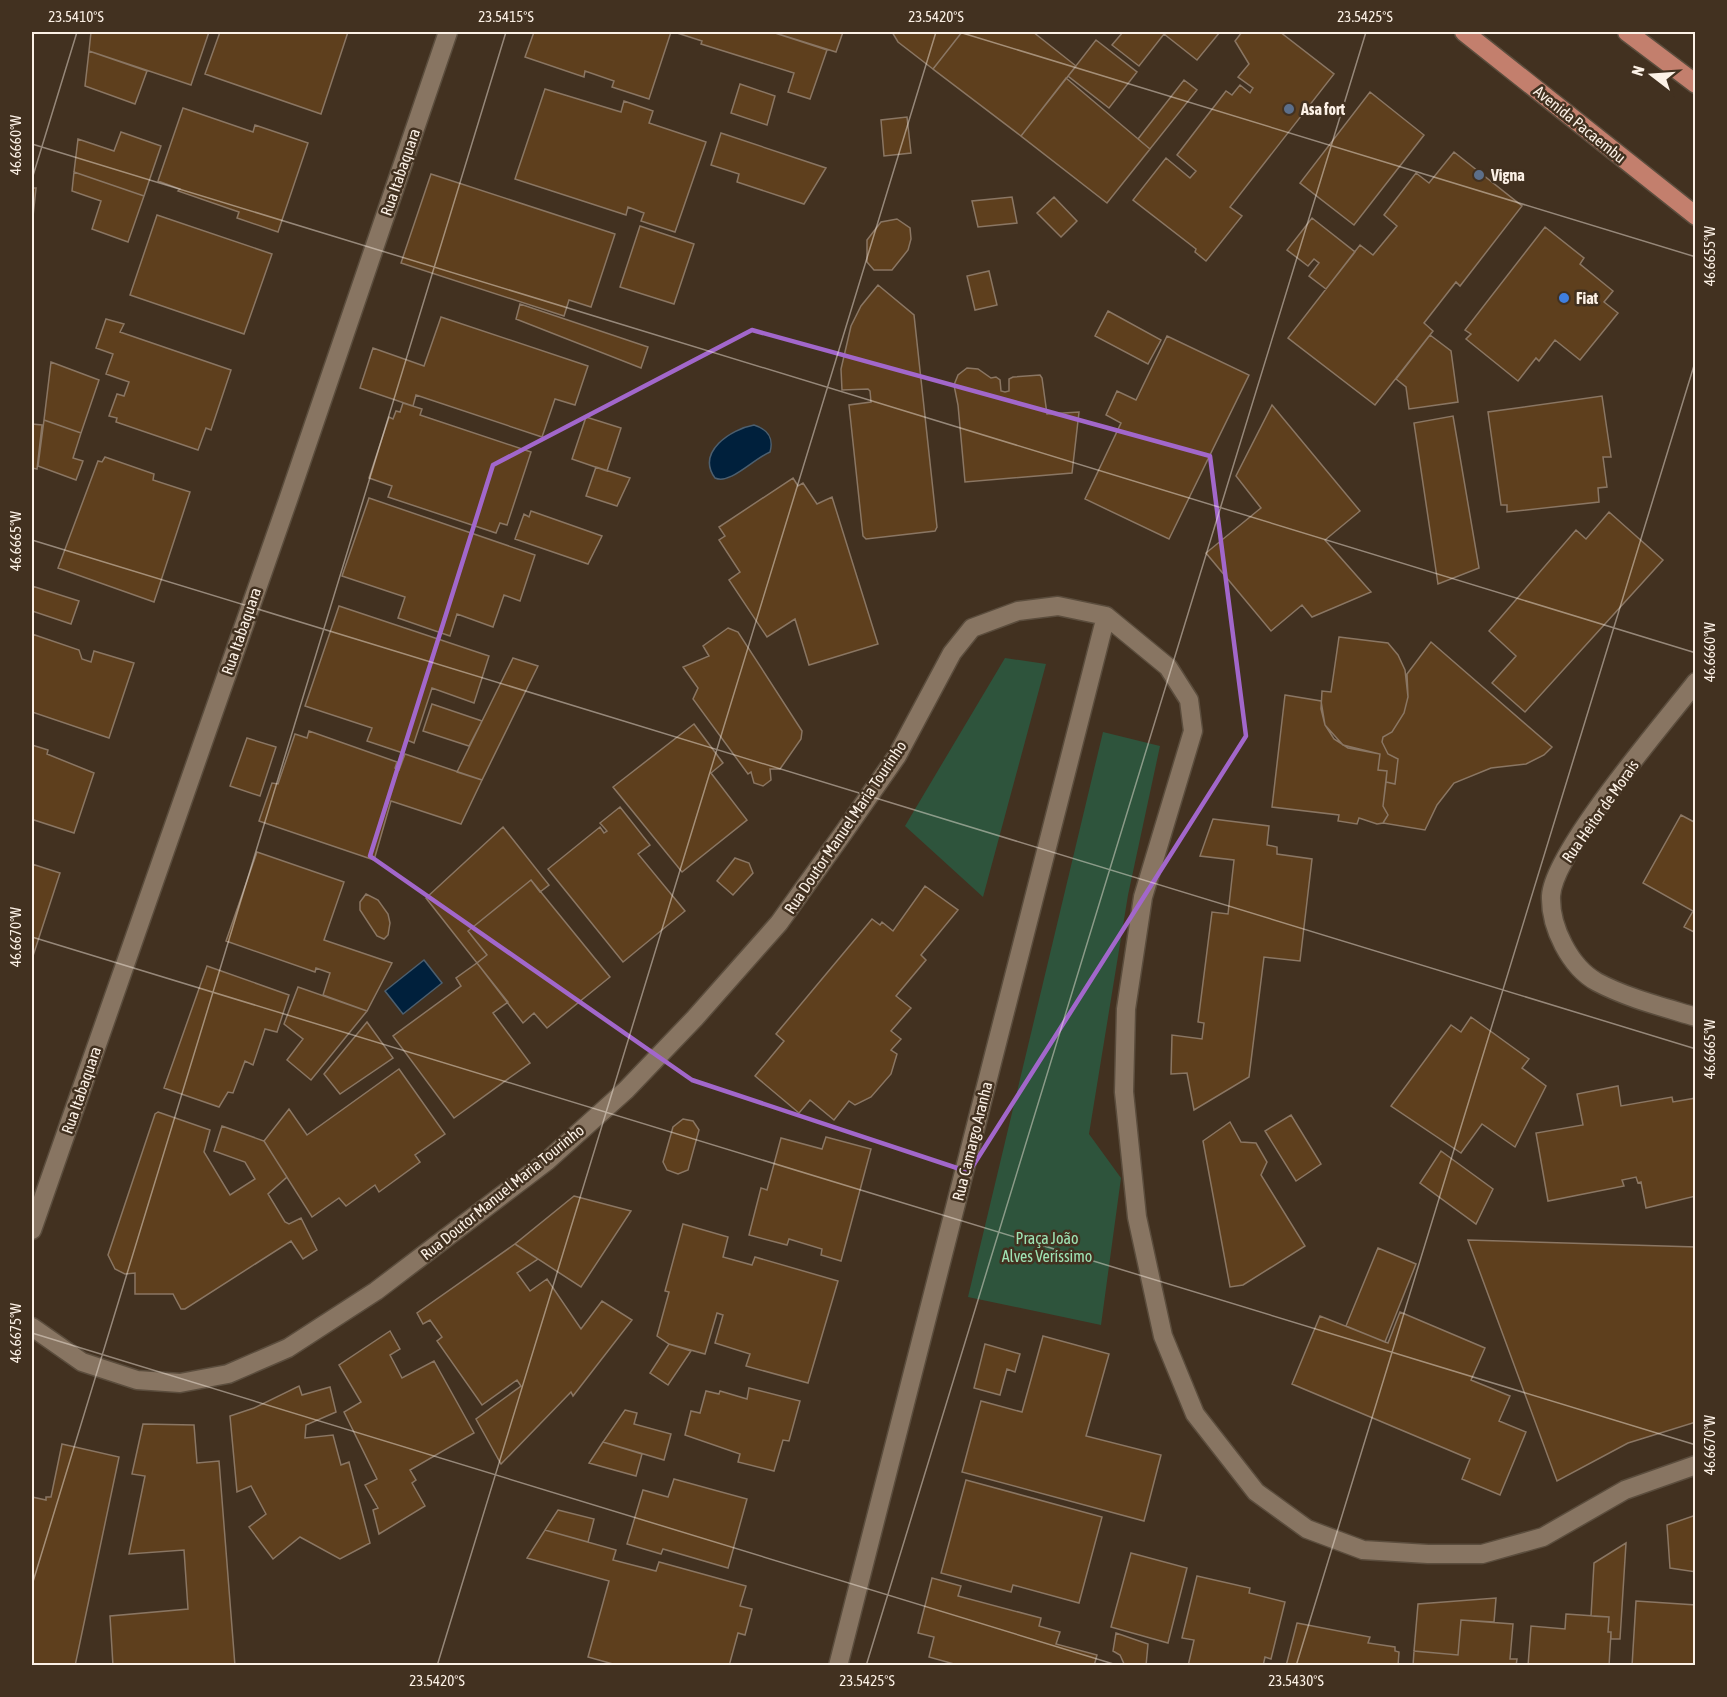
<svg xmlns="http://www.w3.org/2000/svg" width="1727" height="1697" font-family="'Asap Condensed',sans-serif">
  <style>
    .green { fill: #2e543c }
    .water { fill: #00203c; stroke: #4c5f6f; stroke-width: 1.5 }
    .building { fill: #5e3f1d; stroke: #8a7663; stroke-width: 1.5 }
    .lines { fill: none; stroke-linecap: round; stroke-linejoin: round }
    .minor-casing { stroke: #5b4d3d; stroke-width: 21 }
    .primary-casing { stroke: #5b4d3d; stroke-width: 21 }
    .minor { stroke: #887562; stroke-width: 18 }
    .primary { stroke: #c37f6d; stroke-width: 18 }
    .marked { fill: none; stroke: #a267cb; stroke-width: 4.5; stroke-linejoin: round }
    .ticks { fill: none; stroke: #fcf1e6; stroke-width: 1.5; stroke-opacity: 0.45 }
    .service-dot { fill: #5c6f8a; stroke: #423120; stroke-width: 2 }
    .shop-dot { fill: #3f7fe0; stroke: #423120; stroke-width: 2 }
    .labels { text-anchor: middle; stroke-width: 5; stroke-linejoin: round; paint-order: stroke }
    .poi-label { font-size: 16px; font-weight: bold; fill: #fcf1e6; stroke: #423120; text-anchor: start }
    .street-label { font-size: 16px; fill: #fcf1e6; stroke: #423120 }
    .park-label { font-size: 16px; fill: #9fe4b5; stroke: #423120 }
    .neatline { fill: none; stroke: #fcf1e6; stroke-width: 2 }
    .ticks-label { font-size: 15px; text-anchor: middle; fill: #fcf1e6 }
  </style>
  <rect width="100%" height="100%" fill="#423120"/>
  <path class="green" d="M1005,658L1046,664L983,897L905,826Z
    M1103,732L1160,746L1128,895L1089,1134L1121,1178L1101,1325L968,1297Z"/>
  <path class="water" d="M754,425C767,429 774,438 770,452C753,459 730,485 715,478C696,452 731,429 754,425Z
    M424,960L442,983L403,1014L385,991Z"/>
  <path class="building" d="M91,32H209L191,85L89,51Z
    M220,32H348L321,114L205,74Z
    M534,32H671L649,99L612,87L614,81L585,71L584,77L525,57Z
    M674,32H772L827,50L810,99L788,92L794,73L701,44L702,41Z
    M772,32H843L836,52Z
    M892,32H962L933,69L898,42Z
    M962,32H1033L1076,66L1021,136L933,69Z
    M1123,32H1220L1197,60L1164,34L1139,66L1112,45Z
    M1242,32H1280L1334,74L1230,207L1242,216L1206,261L1195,252L1196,249L1133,200L1166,158L1190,178L1196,171L1177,155L1226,91L1232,95L1240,85L1250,93L1253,88L1238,77L1249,64L1235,41Z
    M1096,40L1137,72L1109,108L1068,76Z
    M89,51L147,71L135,104L85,86Z
    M1066,78L1150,149L1107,203L1021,136Z
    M1184,80L1197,90L1150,149L1138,139Z
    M740,84L775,96L767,125L731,113Z
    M545,89L621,112L624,101L653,111L649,123L706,142L675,232L641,221L644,213L628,207L626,215L515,179Z
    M1370,92L1424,135L1354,225L1300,183Z
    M183,108L253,132L255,125L308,143L278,232L237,218L239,212L178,191L180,189L158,181Z
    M907,117L911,153L884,156L881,120Z
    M121,132L161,146L144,196L74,172L78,139L114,151Z
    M721,133L826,168L804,204L737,182L739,174L711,165Z
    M1454,152L1522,206L1460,286L1456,282L1424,323L1433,331L1375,405L1288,338L1360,245L1373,255L1397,226L1384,215L1416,173L1429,183Z
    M74,172L144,196L128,242L92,229L101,201L72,191Z
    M431,174L615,234L591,307L569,300L564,316L401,263Z
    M32,188H36L32,226Z
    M1012,197L1017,223L978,227L972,201Z
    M1054,197L1077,221L1061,237L1037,213Z
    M157,215L272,254L244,334L130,295Z
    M1312,218L1355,252L1326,289L1309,276L1319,263L1314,259L1308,266L1287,250Z
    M897,219L910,228L911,239L908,250L892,270H874L867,262V240L881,222Z
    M640,226L694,244L674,304L620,287Z
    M1545,227L1584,258L1580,264L1613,291L1604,302L1618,313L1580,360L1555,340L1539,361L1536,358L1518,381L1466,339L1471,334L1465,330Z
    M989,271L997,305L975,310L967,276Z
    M878,285L914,315L937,527L935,531L866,539L863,536L849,405L871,402L870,391L868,389L842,390L841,369L851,326L861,306Z
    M520,304L648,347L641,368L516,319Z
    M1108,311L1161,340L1148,364L1095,336Z
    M441,317L588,366L575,405L555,399L542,437L416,395L413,406L360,388L373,348L424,366Z
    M106,319L124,324L120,332L231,370L211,430L206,428L198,450L116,422L117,418L109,416L117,394L124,396L129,382L106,374L113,354L96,348Z
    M1430,335L1451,351L1458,402L1409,409L1406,387L1396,379Z
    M1167,336L1249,375L1169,539L1085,499L1121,423L1106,415L1117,391L1136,400Z
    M51,362L99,380L81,433L44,420Z
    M967,368L978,369L991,378L996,377L1000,380L1001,391L1005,392L1009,391V379L1013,377L1040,375L1042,378L1047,414L1079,412L1072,473L965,482L958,405L954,385L958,375Z
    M1602,396L1611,457H1603L1607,487L1598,488L1599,502L1507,512V505H1501L1488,412Z
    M403,403L422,409L420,415L531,452L507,525L500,523L496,533L388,497L392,486L369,478L389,417L393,419L396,411L400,412Z
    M1272,405L1360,511L1325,540L1371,592L1312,617L1302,605L1271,631L1206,553L1261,508L1236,476Z
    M1453,416L1479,568L1438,584L1414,423Z
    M586,417L621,428L607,471L572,459Z
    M44,420L81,433L73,458L83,461L76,480L38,466Z
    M32,424L42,425L37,469L32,468Z
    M105,457L154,474L153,480L190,492L154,602L58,568L98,461L102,462Z
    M596,467L630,478L617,506L586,496Z
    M793,478L798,486L803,483L817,504L832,497L878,644L809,665L795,619L767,637L729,580L740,572L719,540L725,536L719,527Z
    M369,498L535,555L520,601L504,595L493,627L457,614L450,636L398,618L405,597L342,576Z
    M531,511L602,536L588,564L515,539L524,514L529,517Z
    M1609,512L1663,560L1525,712L1492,683L1516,656L1489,631L1576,530L1586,539Z
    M32,586L79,601L71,624L32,611Z
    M339,606L489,656L474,703L432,688L414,743L407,740L403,753L367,741L372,728L305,706Z
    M728,628L738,632L802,731L801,739L780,769H770L771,780L763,786L754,783L751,772L748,774L693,699L698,688L683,667L709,656L703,646Z
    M32,634L79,650L82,659L91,662L94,651L134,663L109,738L32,712Z
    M1339,637L1388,643L1398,655L1405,670L1408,697L1404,713L1392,732L1383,737L1382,742L1388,754L1398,759L1395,784L1386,782L1387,771L1378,770L1380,754L1343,745L1325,725L1321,709L1322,691L1331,692Z
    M1431,642L1552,747L1544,755L1526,764L1491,768L1454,783L1437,805L1425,830L1383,823L1388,815L1383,806L1386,782L1395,784L1398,759L1388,754L1382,742L1383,737L1392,732L1404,713L1408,697L1407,674Z
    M513,658L538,666L482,780L457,772Z
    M1285,695L1321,701L1325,725L1334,739L1348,748L1380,754L1378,770L1387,771L1383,806L1388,815L1383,823L1377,824L1359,818L1357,824L1338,821L1339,815L1272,807Z
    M432,704L482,721L469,746L423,731Z
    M694,724L723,763L711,773L747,820L682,872L613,787Z
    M309,731L397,762L395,768L399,770L405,754L482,780L461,824L391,801L374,860L259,821L272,783L278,784L295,734L307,738Z
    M247,738L276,747L260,796L230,786Z
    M32,745L48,750L47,754L94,773L74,833L34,820L32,824Z
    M620,807L650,845L638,854L685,911L623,962L548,869L600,827L604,833L607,831L600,823Z
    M1681,815L1696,823V933L1684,927L1693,911L1643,883Z
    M1213,819L1269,826L1267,845L1277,847V854L1312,859L1300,961L1264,957L1249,1077L1194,1110L1187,1073L1171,1074L1172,1035L1202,1039L1204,1023L1198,1022L1212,912L1228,914L1234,860L1200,856Z
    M503,827L549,885L540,892L531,880L468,931L487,955L477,963L426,898Z
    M257,852L344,882L324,940L392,963L367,1011L323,995L330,973L316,968L315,972L226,941Z
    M735,858L749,863L753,873L733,895L717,881Z
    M32,864L60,873L32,959Z
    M531,880L610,977L547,1028L534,1013L523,1023L477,963L487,955L468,931Z
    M925,886L958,910L921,955L926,960L896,996L911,1008L891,1031L901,1039L891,1050L897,1054L891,1074L871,1097L855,1105L849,1101L834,1120L810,1100L799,1113L755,1076L784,1041L776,1034L872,919L880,925L882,922L893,931Z
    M366,894L378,900L388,914L390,923L388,935L384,939L377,936L360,910V902Z
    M477,963L508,1002L493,1013L530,1063L454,1118L393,1036L461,986L456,978Z
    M207,966L289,995L277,1032L265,1029L253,1065L245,1061L233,1093L228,1092L219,1107L164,1088Z
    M298,987L367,1011L311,1080L287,1060L303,1039L284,1024Z
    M1471,1017L1529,1059L1522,1068L1546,1086L1515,1147L1482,1124L1461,1153L1391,1106L1451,1025L1461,1032Z
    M367,1022L393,1058L340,1094L324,1074Z
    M399,1069L445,1134L415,1155L420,1162L379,1192L375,1185L346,1206L339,1198L312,1217L264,1141L289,1109L307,1135Z
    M1618,1086L1621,1106L1672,1097L1673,1102L1696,1098V1196L1646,1208L1641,1182L1638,1183L1636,1177L1622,1180L1624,1186L1548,1201L1536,1133L1583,1125L1577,1094Z
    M158,1112L210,1130L204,1152L230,1195L255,1179L245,1162L214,1151L222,1126L264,1141L287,1177L268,1194L285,1222L289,1224L301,1218L317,1250L303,1259L291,1241L185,1309H181L173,1294H135V1273L125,1274L115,1269L108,1255L155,1114Z
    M1291,1115L1321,1164L1296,1181L1265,1131Z
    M683,1119L693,1121L699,1130L688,1170L678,1174L667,1170L663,1162L673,1127Z
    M1230,1122L1241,1142L1256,1143L1267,1162L1261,1175L1305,1246L1243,1285L1230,1287L1203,1141Z
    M826,1137L871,1149L841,1261L821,1255L822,1249L789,1239L787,1245L749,1235L761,1188L767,1190L781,1138L822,1149Z
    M1441,1151L1493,1189L1476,1224L1420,1183Z
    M574,1196L631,1211L581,1287L515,1244Z
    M683,1224L728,1237L723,1257L752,1265L755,1257L838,1281L808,1383L746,1366L750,1354L715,1343L723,1315L717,1313L705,1354L669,1344L657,1336L669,1292L665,1291Z
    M1468,1240L1696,1247V1422L1628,1443L1557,1481Z
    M515,1244L538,1259L517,1273L530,1291L547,1279L581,1329L602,1301L632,1320L573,1396L571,1392L501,1464L476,1419L521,1386L517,1380L482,1405L437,1341L442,1337L430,1320L423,1324L417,1313Z
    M1378,1248L1416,1264L1385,1342L1346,1326Z
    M1400,1312L1485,1348L1471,1380L1510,1396L1499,1421L1526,1432L1500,1495L1462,1479L1470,1459L1292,1384L1320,1316L1388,1343Z
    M390,1331L400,1349L390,1355L402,1378L434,1361L474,1433L410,1470L416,1480L412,1483L425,1506L379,1534L373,1510L378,1508L365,1485L377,1479L344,1412L361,1402L339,1365Z
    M1043,1336L1109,1354L1086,1436L1161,1455L1144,1521L962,1472L981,1401L1022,1412Z
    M669,1344L691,1351L668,1385L650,1373Z
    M985,1344L1020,1354L1015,1372L1007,1369L1000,1395L974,1388Z
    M299,1386L302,1395L330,1387L336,1412L306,1425L305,1438L333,1435L341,1465L349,1462L370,1543L340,1559L300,1537L273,1559L249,1527L266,1514L251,1486L237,1492L230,1416L254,1408Z
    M749,1388L800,1401L789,1441L783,1440L774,1471L738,1462L740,1454L685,1435L691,1411L700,1413L706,1391L719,1394L720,1391L747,1399Z
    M625,1410L637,1413L634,1424L671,1434L664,1460L603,1442Z
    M143,1424L194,1425L197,1463L219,1461L235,1666H113L110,1616L188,1609L184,1550L129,1554L145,1476L132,1474Z
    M603,1442L642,1454L636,1476L589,1463Z
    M62,1444L119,1457L75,1666H32V1497L46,1500V1497H51Z
    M674,1479L747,1499L728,1568L663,1549L661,1554L627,1544L643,1490L668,1497Z
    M966,1480L1102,1517L1079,1603L1013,1585L1011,1592L941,1573Z
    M558,1510L594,1519L588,1542L545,1530Z
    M1696,1515V1572L1670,1568L1667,1525Z
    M545,1530L616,1550L613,1560L656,1571L659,1562L746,1586L740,1606L752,1609L745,1635L738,1633L729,1666H620L588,1657L609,1581L527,1558Z
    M1626,1543L1620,1639H1611V1632H1608L1609,1617L1591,1616L1594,1563Z
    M1131,1553L1187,1568L1168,1643L1111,1627Z
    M1197,1576L1250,1588L1249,1593L1285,1602L1271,1659L1265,1657L1263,1666H1188L1194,1640L1182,1638Z
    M932,1578L961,1586L958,1596L1041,1618L1039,1626L1060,1632L1056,1644L1097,1655L1094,1666H961L929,1657L934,1637L918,1633Z
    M1496,1598L1494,1622L1461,1620L1458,1655L1414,1651L1418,1604Z
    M1636,1601L1696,1605V1666H1632Z
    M1566,1614L1609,1617L1608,1632H1611L1609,1666H1528L1531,1626L1565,1629Z
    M1461,1620L1513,1624L1510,1659H1517L1516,1666H1413L1414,1651L1458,1655Z
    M1297,1623L1370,1637L1368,1643L1395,1647V1651L1399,1652L1398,1666H1286Z
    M1116,1633L1148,1644L1146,1666H1125L1120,1655L1113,1651Z"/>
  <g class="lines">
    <defs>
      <path id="minor" d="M1696,682C1664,723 1553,852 1551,896C1550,927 1570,967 1597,982C1627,998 1663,1007 1696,1017
        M32,1230L288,500L448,32
        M32,1327L82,1362L137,1380L180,1383L228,1374L288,1348L376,1291L547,1161L626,1090L695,1018L779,923L844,832L897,756L952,653L972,628L1018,611L1058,606L1106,616L1168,667L1189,700L1193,731L1143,897L1126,1009L1124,1092L1137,1217L1163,1336L1195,1414L1256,1492L1307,1529L1363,1550L1428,1554H1482L1543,1537L1625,1490L1696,1465
        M838,1666L1106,616"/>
      <path id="primary" d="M1464,32L1696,216
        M1627,32L1696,84"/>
    </defs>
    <use href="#minor" class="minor-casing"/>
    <use href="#primary" class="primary-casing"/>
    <use href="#minor" class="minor"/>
    <use href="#primary" class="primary"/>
  </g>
  <path class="marked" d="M752,330L1210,456L1246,736L969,1172L692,1080L370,856L493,465Z"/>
  <path class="ticks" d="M959,32L1696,257M32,144L1696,653M32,179L77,32M32,540L1696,1049M32,937L1696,1445M32,1333L1120,1666M32,1585L506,32M437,1666L936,32M866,1666L1366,32M1296,1666L1696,359"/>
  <g class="service-dot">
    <circle cx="1289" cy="109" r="6"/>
    <circle cx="1479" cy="175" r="6"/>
  </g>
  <circle class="shop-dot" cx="1564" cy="298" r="6"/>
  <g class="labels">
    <g class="poi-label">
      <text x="1301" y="115">Asa fort</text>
      <text x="1491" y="181">Vigna</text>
      <text x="1576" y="304">Fiat</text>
    </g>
    <g class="street-label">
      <text transform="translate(1580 124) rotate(39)" y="6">Avenida Pacaembu</text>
      <text transform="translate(400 172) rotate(-71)" y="6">Rua Itabaquara</text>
      <text transform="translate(241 631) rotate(-71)" y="6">Rua Itabaquara</text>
      <text transform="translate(1600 811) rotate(-55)" y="6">Rua Heitor de Morais</text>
      <text transform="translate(845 827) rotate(-56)" y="6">Rua Doutor Manuel Maria Tourinho</text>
      <text transform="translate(81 1090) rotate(-71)" y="6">Rua Itabaquara</text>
      <text transform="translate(972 1141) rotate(-76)" y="6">Rua Camargo Aranha</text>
      <text transform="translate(502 1192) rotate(-39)" y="6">Rua Doutor Manuel Maria Tourinho</text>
    </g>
    <g class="park-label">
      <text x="1047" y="1244">Praça João<tspan x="1047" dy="18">Alves Veríssimo</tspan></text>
    </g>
  </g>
  <rect width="1727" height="1697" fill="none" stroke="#423120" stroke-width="66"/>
  <g transform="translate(1652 75) rotate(287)" stroke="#423120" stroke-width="4.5" paint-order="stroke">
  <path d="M0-4.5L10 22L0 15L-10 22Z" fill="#fcf1e6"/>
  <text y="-9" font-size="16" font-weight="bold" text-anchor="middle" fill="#fcf1e6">N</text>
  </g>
  <rect x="33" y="33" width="1661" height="1631" class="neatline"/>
  <g class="ticks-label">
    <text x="76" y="22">23.5410°S</text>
    <text x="506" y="22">23.5415°S</text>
    <text x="936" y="22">23.5420°S</text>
    <text x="1365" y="22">23.5425°S</text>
    <text transform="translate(16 145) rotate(-90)" y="5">46.6660°W</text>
    <text transform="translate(1710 256) rotate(-90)" y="5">46.6655°W</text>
    <text transform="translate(16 541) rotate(-90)" y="5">46.6665°W</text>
    <text transform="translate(1710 652) rotate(-90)" y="5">46.6660°W</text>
    <text transform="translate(16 937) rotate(-90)" y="5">46.6670°W</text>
    <text transform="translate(1710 1049) rotate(-90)" y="5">46.6665°W</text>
    <text transform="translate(16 1333) rotate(-90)" y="5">46.6675°W</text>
    <text transform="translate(1710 1445) rotate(-90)" y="5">46.6670°W</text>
    <text x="437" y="1686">23.5420°S</text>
    <text x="867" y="1686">23.5425°S</text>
    <text x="1296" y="1686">23.5430°S</text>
  </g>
</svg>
